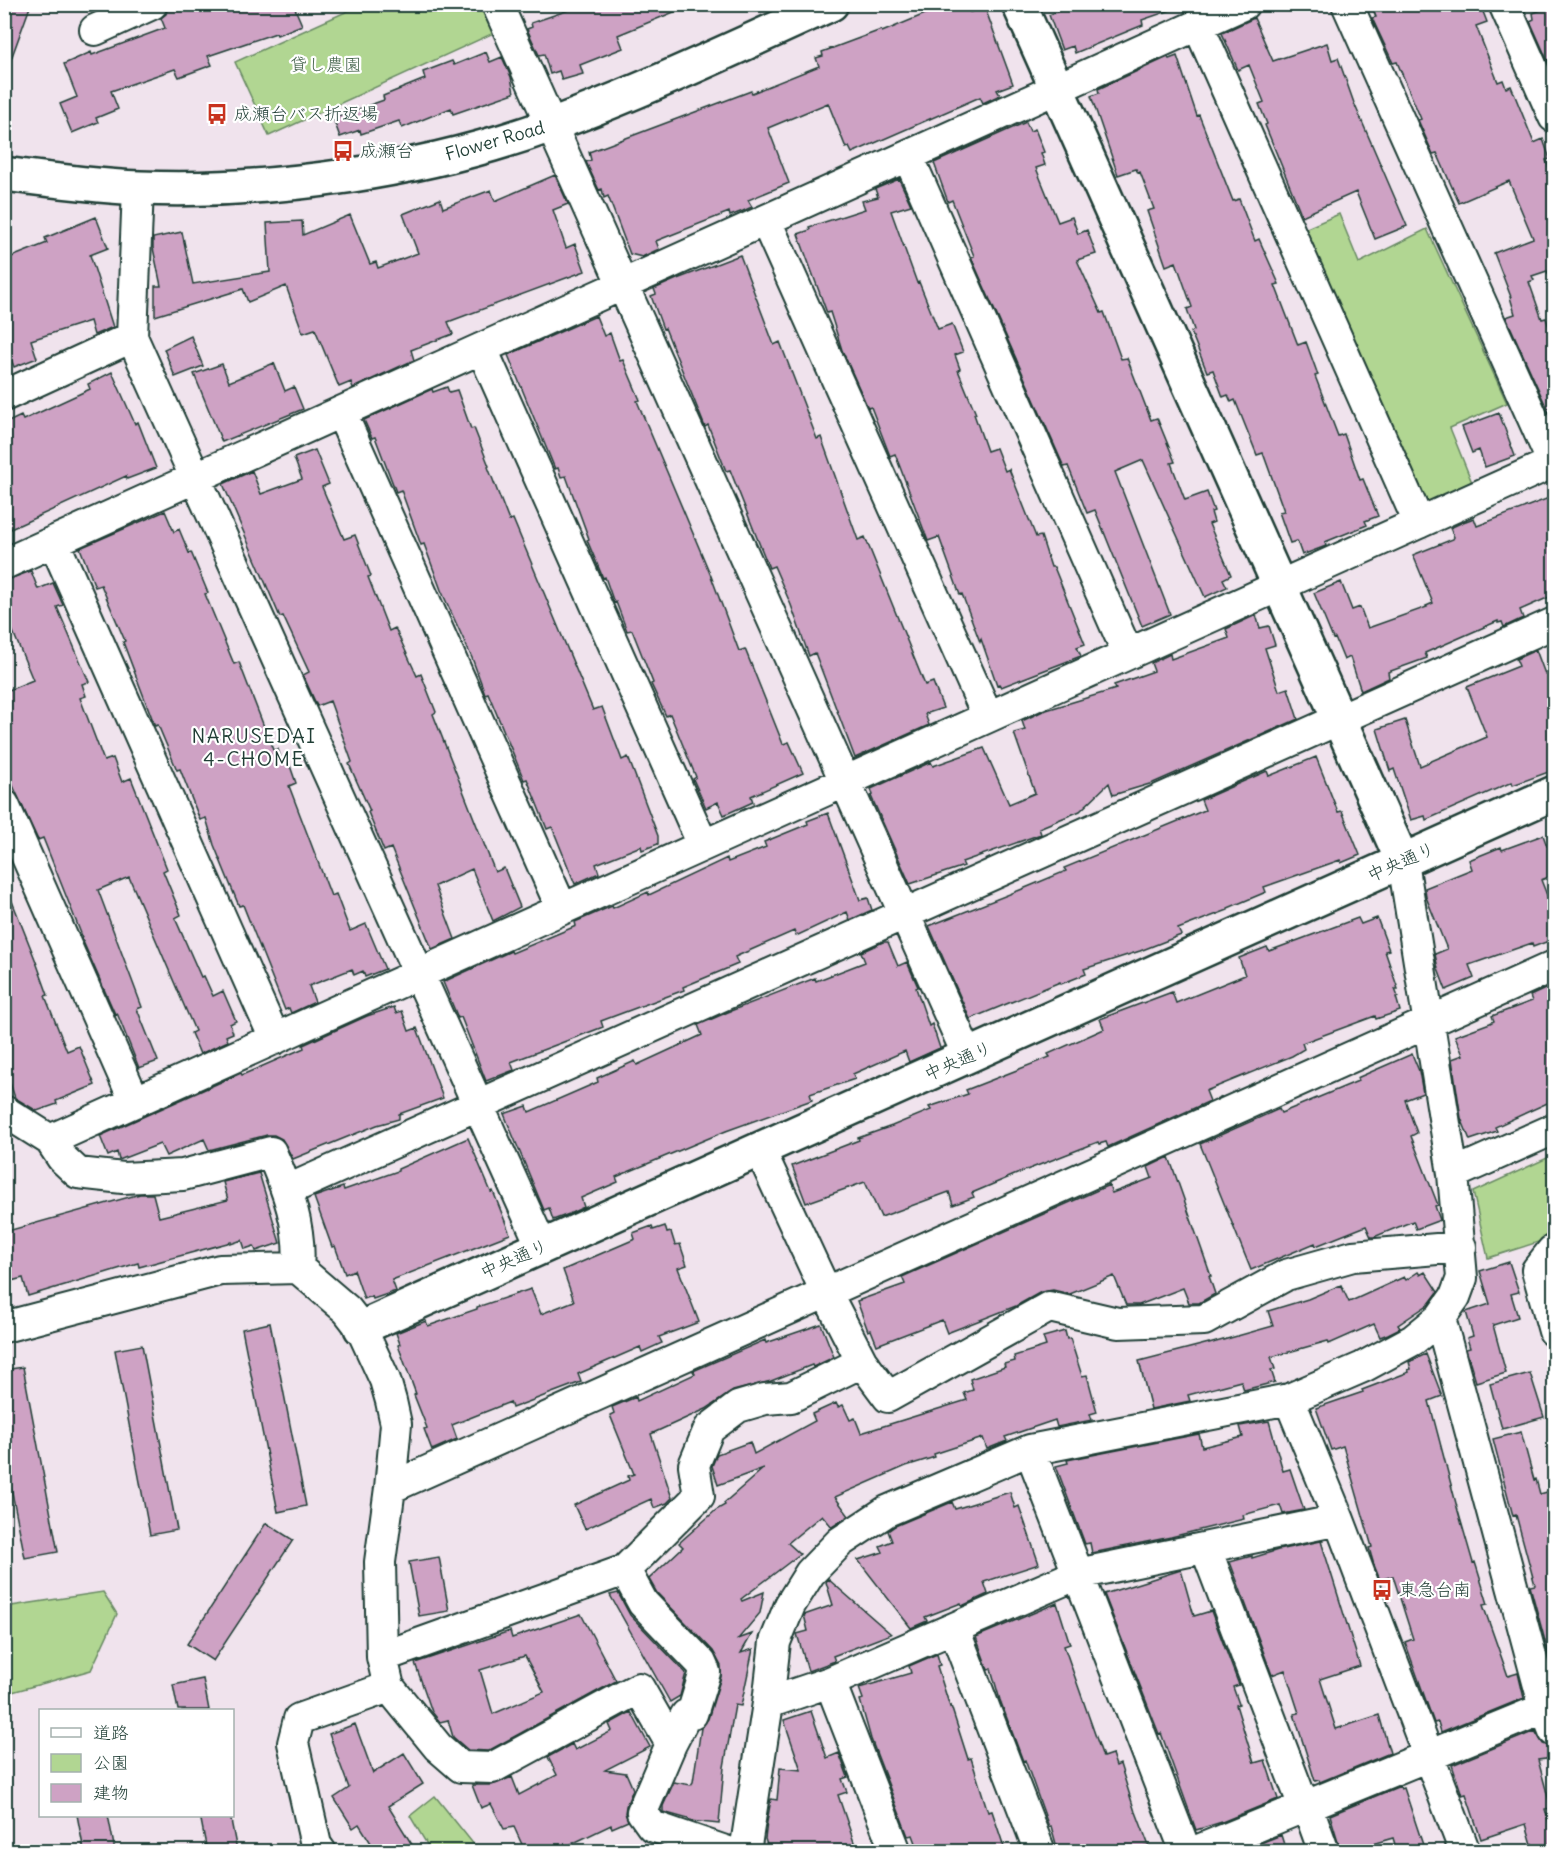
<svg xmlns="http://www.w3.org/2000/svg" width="1559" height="1856" font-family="Delius,'Klee One',sans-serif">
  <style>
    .green { fill: #b1d692; stroke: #688a63; stroke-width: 1.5 }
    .building { fill: #cea2c4; stroke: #1f3d34; stroke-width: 1.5; fill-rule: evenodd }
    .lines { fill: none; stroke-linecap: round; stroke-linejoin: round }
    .street-casing { stroke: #1f3d34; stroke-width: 34 }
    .secondary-casing { stroke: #1f3d34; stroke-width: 38 }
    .street { stroke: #fff; stroke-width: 30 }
    .secondary { stroke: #fff; stroke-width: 33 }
    .labels { text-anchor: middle; stroke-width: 4.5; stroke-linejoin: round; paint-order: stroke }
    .park-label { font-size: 18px; fill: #44634c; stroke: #fff }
    .poi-label { font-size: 18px; fill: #1f3d34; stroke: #fff; text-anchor: start }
    .street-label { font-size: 18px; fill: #1f3d34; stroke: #fff }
    .neighbourhood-label { font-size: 20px; letter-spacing: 1.5px; fill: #1f3d34; stroke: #fff }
  </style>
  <rect width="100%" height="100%" fill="#f0e3ed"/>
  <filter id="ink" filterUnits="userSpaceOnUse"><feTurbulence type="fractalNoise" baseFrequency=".0167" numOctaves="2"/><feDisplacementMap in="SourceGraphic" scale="12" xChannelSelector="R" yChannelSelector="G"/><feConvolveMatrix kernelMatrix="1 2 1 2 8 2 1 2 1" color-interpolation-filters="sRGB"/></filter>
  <g filter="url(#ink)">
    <path class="green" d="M361,5H483L496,32L269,136L235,62Z
      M1339,214L1359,263L1427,229L1507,403L1450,428L1473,485L1434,505L1421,501L1300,231Z
      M1554,1155V1237L1488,1258L1473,1192Z
      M103,1592L117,1614L91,1670L5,1694V1607Z
      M435,1796L479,1851H431L410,1816Z"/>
    <path class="building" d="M4,4H31L7,70L4,69Z
      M169,4H293L302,25L277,35L276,33L208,56L212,65L179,77L175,69L111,91L118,109L96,118L98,122L72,133L60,104L77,97L64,64L91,52L92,55L165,28L161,18L166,14Z
      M586,4H691V5L618,35L623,48L580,65L583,74L562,80L559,71L550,74L544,54L539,55L527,29L532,27L531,23Z
      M949,4H968L970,12L985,8L1013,84L997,90L1000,95L983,103L980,97L852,153L849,147L846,148L828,103L768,128L789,183L748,200L752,207L743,211L730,216L729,212L656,241L659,249L642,257L630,254L608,196L604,198L602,189L599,190L586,162L591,160L589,152L751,91L752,93L819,66L816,58L823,56L822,52L881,30L882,32Z
      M1076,4H1177V8L1142,20L1143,25L1075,53L1073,46L1062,50L1049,15Z
      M1371,4H1480L1487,22L1476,26L1498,82L1503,80L1506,88L1511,86L1534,143L1543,139L1550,159L1546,160L1554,181V288L1547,271L1532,276L1534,280L1529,282L1542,319L1546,318L1554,342V424L1506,317L1515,314L1510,297H1511L1494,253L1533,238L1509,181L1459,203L1437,153L1433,154L1418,120L1421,119L1397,62L1393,63L1372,18L1376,17Z
      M1554,5V75L1530,21L1534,19L1533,13Z
      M1254,18L1273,61L1327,43L1332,60L1338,58L1354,103L1407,226L1375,239L1356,192L1302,216L1265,125L1267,124L1259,104L1264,102L1249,65L1238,70L1222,33Z
      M486,52L490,62L502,57L511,77L514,93L453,114L451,108L402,128L399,121L361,134L360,130L340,137L333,118L384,100L383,96L425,79L423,72L452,61L454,65Z
      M1177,56L1197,116L1199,115L1233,201L1239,199L1255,241L1259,239L1279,284L1275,285L1298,345L1306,342L1318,375L1315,376L1338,436L1344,434L1360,480L1363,479L1378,516L1365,521L1367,525L1325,542L1326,546L1302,555L1297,541L1290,543L1279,512L1284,511L1263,453L1257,455L1235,400L1231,402L1228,395L1223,397L1213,370L1207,372L1191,332L1194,330L1187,309L1192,307L1176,262L1166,266L1147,211L1154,209L1140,172L1138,173L1136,169L1118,175L1091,96L1099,93L1098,89L1168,57L1169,59Z
      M1026,122L1030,131L1035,129L1044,152L1041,153L1045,165L1036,168L1058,222L1072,217L1078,234L1087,230L1096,254L1077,260L1101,313L1104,312L1121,359L1127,358L1151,420L1157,418L1175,462L1171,463L1185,500L1207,492L1214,511L1211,512L1214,522L1209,524L1231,575L1223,579L1227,587L1205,597L1143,460L1115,472L1170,614L1142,626L1095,510L1087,513L1068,466L1064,467L971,257L974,256L952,200L948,202L934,163Z
      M555,175L568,204L553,210L566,248L575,244L585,271L448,322L453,334L411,350L414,360L353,388L351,382L339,387L315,329L303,333L286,286L248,302L243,289L155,316V286H161L153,248V238L182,232L193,284L270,272L267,223L302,221L303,235L350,215L370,264L376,262L378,268L418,253L403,214L440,199L443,208L491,190L495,201Z
      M899,179L911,205L891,211L917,283L919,282L938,329L952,324L963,352L955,355L960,369L958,370L976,414H974L987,451L996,448L1005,471L1009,469L1036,537L1041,536L1051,567H1054L1085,644L1077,647L1081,656L1001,687L999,684L997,685L981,639L980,642L962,594L960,595L939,537L928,541L895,454L890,456L871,407L868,408L842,350L830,312L827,313L798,234L810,230L809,227L865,209L862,201L878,197L875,189Z
      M96,217L108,248L90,255L113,327L94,335L90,321L31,340L37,358L14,367L4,340V337L9,335L4,319V260L47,243L45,238Z
      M740,255L774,345L780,342L817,439L821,437L858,540L865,537L925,685L933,682L943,708L925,714L929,725L855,758L815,653L809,656L791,605L774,566L769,568L730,470L726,471L708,425L705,427L665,328L663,329L651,296L656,294L654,289L677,279Z
      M596,316L604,336L610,333L620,361L623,360L640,400L637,401L711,576L739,651L745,649L783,744L789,742L803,773L751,796L753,802L724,815L718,802L706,808L693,779L696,777L670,714L666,716L651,684L653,683L632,630L627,631L616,602L614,603L605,577L603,578L587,540L589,539L566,476L561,477L558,468L555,469L508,355Z
      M191,336L203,366L175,377L164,349Z
      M274,363L285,391L294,387L303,409L222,442L194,374L222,364L229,382Z
      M112,372L135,424L138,422L156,468L127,479L126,476L4,532V424L21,416L23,420L90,389L88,384Z
      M447,387L449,392L457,390L471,429L474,428L489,466L488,467L509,521L513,519L593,710L602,707L622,760L628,757L658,836V844L642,850L641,846L596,864L599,873L575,884L552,827L547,829L527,779L524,780L488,693L485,694L483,688L472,658L441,590L424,544L421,545L401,490L396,492L375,437L372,438L364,420L432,389L433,392Z
      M1499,413L1515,456L1485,467L1479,450L1472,453L1462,427Z
      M315,450L329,484L322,487L344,539L355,535L371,576L368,577L389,631L395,628L417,676L421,674L436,712L433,714L495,872L504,868L520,907L493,921L472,869L435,886L455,939L432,949L391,848L384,851L368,812L370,811L349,764L352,762L330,701L317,706L303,675L309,672L283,616L280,617L223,484L252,471L261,494L302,479L294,458Z
      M1554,496V595L1520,610L1523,618L1504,627L1502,622L1498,623V621L1425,653L1427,658L1388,672L1389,678L1361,691L1350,657L1344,660L1335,638L1333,639L1314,593L1341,582L1352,610L1360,607L1368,628L1427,607L1426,606L1433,603L1413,555L1453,539L1454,537L1450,528L1463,522L1474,518L1477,526Z
      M165,511L174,532L179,529L189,553L191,552L208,593L205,594L234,664L239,662L273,750L278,749L281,759L287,757L296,783L289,786L331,896L336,894L350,931L366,924L385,969L365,977L363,971L354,975L352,969L309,986L315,1002L291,1013L289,1008L285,1010L243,905L239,906L214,845L206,818L200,820L180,769L177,770L158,725L155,726L123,642L125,641L101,585L95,587L80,548Z
      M31,571L38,589L53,583L63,605L57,607L89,682L82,684L86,696L80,698L104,761L113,758L122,782L131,778L167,869L163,871L181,915L175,918L201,977L204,976L213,996L223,991L236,1021L230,1024L233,1033L226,1036L228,1041L200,1054L191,1033L195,1031L129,877L98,890L142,1007L137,1009L158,1061L139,1068L117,1013L115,1014L81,937L82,936L43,838L38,840L4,766V692L33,680L4,610V581Z
      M1256,615L1260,628L1269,626L1275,645L1265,648L1279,691L1288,688L1298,719L1153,783L1113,795L1109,783L1080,811L1039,828L1041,834L962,862L964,866L910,884L871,796L873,795L871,789L931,762L933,766L984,748L1009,804L1035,793L1014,733L1025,730L1022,721L1043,711L1116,689L1114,685L1154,671L1151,663L1170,654L1171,659L1229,638L1226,629Z
      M1536,650L1545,674L1554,670V770L1513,785L1512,782L1426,820L1425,816L1411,820L1394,769L1390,771L1377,729L1405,720L1420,766L1487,737L1467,687L1519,666L1516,659Z
      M1316,757L1338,812L1342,811L1360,855L1341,863L1340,860L1264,887L1266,892L1228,908V910L1178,929L1181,935L1140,951L1084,969L1086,974L1061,984L1060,982L970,1019L929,926L1025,888L1066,871L1064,868L1205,810L1201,800L1267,771L1269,776Z
      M828,813L860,900L868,898L872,910L850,920L847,912L796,936L794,931L735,957L738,964L683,987L684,990L601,1021L603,1027L511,1062L514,1070L486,1081L461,1017L458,1018L443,982L511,951L512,953L576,926L575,922L612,906L613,908L648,892L649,895L727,858L728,862L766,847L764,842L808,824L807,821Z
      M1543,835L1547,846L1554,843V875L1541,880L1554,913V939L1533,947L1532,943L1469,965L1474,978L1446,990L1438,969L1435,954L1447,949L1426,897L1425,888L1472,869L1469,860L1501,847L1502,850Z
      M4,886H6L35,959L48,995L45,996L67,1051L79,1046L95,1085L56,1101L57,1104L37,1111L15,1098L4,1065Z
      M1358,918L1361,924L1377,918L1389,950L1385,951L1398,989H1395L1398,997H1396L1400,1011L1376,1019L1375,1016L1302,1043L1304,1049L1292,1056L1206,1091L1210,1101L1108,1147L1106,1142L1099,1144L1098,1142L1024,1171L972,1193L974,1197L953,1205L949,1192L881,1217L865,1182L806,1203L792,1166L859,1140L858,1138L892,1126L931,1110L929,1107L968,1094L966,1090L1050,1057L1048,1054L1104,1029L1100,1019L1172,992L1176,1003L1245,975L1239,958L1267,947L1269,951Z
      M883,942H888L898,966L907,962L918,987L916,988L929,1026L932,1024L940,1048L909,1062L905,1051L853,1074L855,1079L810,1094L812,1100L726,1131L616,1177L618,1182L581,1198L584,1207L569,1214L553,1220L549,1208L544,1210L504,1114L527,1106L529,1112L598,1082L597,1078L635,1061L637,1065L702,1035L698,1025L728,1012L815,978L816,981L865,962L861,952Z
      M1554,985V1100L1495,1127L1497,1131L1470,1140L1461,1118L1452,1059L1463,1055L1455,1036L1490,1023L1494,1021L1492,1016L1532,1001L1530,996Z
      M394,1007L396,1013L402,1011L409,1031L417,1028L443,1098L399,1114V1119L377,1125L293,1159L282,1139L274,1135H267L209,1150L204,1139L166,1156L160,1144L119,1160L117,1152L108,1156L100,1136L241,1073L242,1075L304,1048L303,1045L367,1016Z
      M1412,1054L1419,1071L1423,1093L1405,1100L1417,1133L1411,1136L1438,1205L1435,1206L1440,1220L1416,1229L1413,1221L1374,1237H1371L1366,1226L1316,1246L1315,1243L1251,1270L1200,1144L1279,1109L1281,1113L1358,1081L1357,1078Z
      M468,1138L491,1192L493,1191L510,1234L392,1280L396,1291L373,1299L372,1296L364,1299L354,1270L345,1274L335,1246L332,1247L314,1197L343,1187L344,1190L398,1171V1169Z
      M1169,1157L1211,1276H1209L1215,1294L1199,1303H1189L1183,1288L1139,1305H1126L1114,1276L1070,1294L1053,1290L1041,1292L1016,1306L947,1333L942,1320L877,1345L871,1330L868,1331L857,1301L905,1284L902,1277L1109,1185L1112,1193L1152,1178L1148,1167Z
      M259,1173L280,1243L256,1251L254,1246L245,1249L242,1240L231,1244V1242L139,1267L138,1263L28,1296L23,1278L11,1281L4,1259V1232L140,1194H153L159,1217L228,1200L223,1182Z
      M652,1226L653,1230L665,1226L667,1233L671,1232L675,1245L680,1244L687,1265L678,1268L699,1322L659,1337L662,1343L642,1352L640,1347L578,1374L581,1382L512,1408L510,1402L452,1425L457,1439L432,1450L424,1429L427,1428L414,1395L416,1394L398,1345L400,1344L396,1333L426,1321L428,1326L477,1309V1307L531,1289L541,1314L574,1301L563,1270L635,1239L633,1233Z
      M1509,1262L1519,1292L1511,1294L1518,1317L1493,1325L1506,1373L1476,1382L1466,1349L1470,1348L1467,1338L1473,1336L1466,1312L1490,1304L1480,1271Z
      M1418,1272L1420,1275L1425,1272L1438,1292L1429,1304L1398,1325L1400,1328L1388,1334L1380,1337L1374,1324L1329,1344L1328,1341L1271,1357L1275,1369L1271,1370L1275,1382L1244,1390L1241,1381L1188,1395L1190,1401L1151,1409L1139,1361L1209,1343V1344L1273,1326L1268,1311L1308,1299L1341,1285L1349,1302L1404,1277L1406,1280Z
      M270,1323L306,1506L278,1512L242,1329Z
      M821,1324L834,1357L813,1367L812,1365L771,1381L733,1391L706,1409L651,1434L672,1498L667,1503L654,1508L651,1499L585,1529L574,1505L629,1480L628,1476L634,1474L610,1415L614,1413L612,1407L636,1397L637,1401L695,1374L693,1371L765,1340L766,1343Z
      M1065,1331L1067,1339L1070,1338L1082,1376L1087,1375L1097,1412L1090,1414L1092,1420L1057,1427L1055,1420L1005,1437L1007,1441L987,1449L983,1438L934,1454L935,1457L906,1466L835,1497L849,1516L832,1527L822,1515L788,1543L800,1554L741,1599L742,1601L764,1592L760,1613L738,1639L752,1634L741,1653L753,1649L741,1706L735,1705L724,1767L719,1824L690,1821L688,1819L663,1812V1806L674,1782L691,1785L693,1782L701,1728L708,1719L721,1677V1666L713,1651L657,1593L649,1579L683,1547L679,1543L716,1510L725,1505L724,1503L764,1468L718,1485L712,1466L717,1454L750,1442L754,1454L815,1421L812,1414L836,1403L838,1407L843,1405L850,1420L855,1418L861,1433L967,1400L964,1393L973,1390L970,1379L1005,1367L1004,1364L1015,1361L1014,1356L1046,1346L1043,1337Z
      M142,1345L177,1530L150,1535L115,1350Z
      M1426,1354L1442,1396L1429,1401L1458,1511L1473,1563L1475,1562L1488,1604L1483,1605L1508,1676L1518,1673L1524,1698L1441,1732L1438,1722L1434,1723L1405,1642L1413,1639L1393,1576L1380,1580L1374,1565L1369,1548L1372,1547L1343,1446L1331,1450L1316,1408L1363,1392L1362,1390L1409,1372L1408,1370L1411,1369L1409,1362Z
      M23,1367L58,1552L25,1558L4,1452V1370Z
      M1530,1373L1544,1417L1502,1429L1490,1384Z
      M1269,1421L1283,1471L1290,1469L1304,1510L1283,1514L1280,1505L1243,1515L1244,1519L1171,1537L1092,1553L1090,1543L1085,1544L1056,1466L1068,1463L1067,1460L1199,1434L1202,1447L1243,1437L1240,1426Z
      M1521,1432L1534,1480L1536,1479L1540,1494L1554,1490V1658L1550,1659L1530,1586L1535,1585L1516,1515L1513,1516L1493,1439Z
      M1010,1492L1015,1508L1019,1506L1039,1564L984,1582L988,1594L962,1606L961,1603L925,1617L927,1621L911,1628L858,1560L883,1552L880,1546L892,1541L888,1531L895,1526L952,1502L955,1509Z
      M266,1523L293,1540L213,1661L187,1644Z
      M1321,1541L1360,1666L1320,1679L1336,1729L1379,1715L1390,1753L1320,1782L1319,1780L1315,1781L1294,1714L1299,1713L1285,1670L1272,1675L1230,1562L1248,1557L1252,1556V1558L1278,1550Z
      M439,1557L449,1611L419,1616L409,1562Z
      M1181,1570L1194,1616L1211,1611L1239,1685L1233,1687L1239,1704L1236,1705L1254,1763L1265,1760L1278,1799L1222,1822L1196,1830L1161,1733L1159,1734L1104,1594Z
      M828,1579L891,1634L833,1656L835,1661L808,1671L797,1634L808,1631L804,1615L833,1605L826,1582Z
      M618,1593L630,1615L686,1673L680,1696L670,1702L610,1595Z
      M1057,1603L1070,1644L1064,1646L1103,1757L1112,1754L1116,1766L1120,1764L1135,1812H1136L1149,1846L1132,1851H1058L1051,1826L1049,1827L1025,1760L1023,1761L1000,1700L991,1669L988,1670L976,1637Z
      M581,1614L616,1681L488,1751L468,1750L453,1737L448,1720L440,1722L432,1712L415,1663L510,1631L512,1638ZM525,1656L544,1692L493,1714L480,1670Z
      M937,1654L940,1665L937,1666L950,1707L951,1706L968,1759L971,1758L988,1812L992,1811L1004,1847L990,1851H919L913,1835L908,1836L871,1739L860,1700L863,1699L859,1688L911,1673L909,1666Z
      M203,1679L209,1710H178L173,1685Z
      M811,1711L827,1758L839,1753L848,1777L842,1779L847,1792L838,1795L857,1851H769L765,1839L767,1822L771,1799L777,1800L780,1768L801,1770L784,1720Z
      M631,1712L650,1747L605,1770L626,1773L633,1789L626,1806L625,1813L628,1821L612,1828L611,1825L559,1850L557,1847L547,1851H525L514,1827L504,1829L491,1804L481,1808L472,1785H492L512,1777L519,1795L557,1775L548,1757L572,1744L575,1750L612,1731L609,1724Z
      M355,1724L373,1773L404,1753L423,1784L388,1806L416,1851H376L359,1824L353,1828L334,1798L349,1788L329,1734Z
      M1535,1731L1543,1744L1554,1748V1758L1538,1760L1551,1808L1545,1809L1554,1839V1851H1534L1526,1824L1481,1839L1466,1794L1462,1795L1452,1765Z
      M1400,1786L1401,1789L1404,1788L1425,1851H1397L1393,1838L1348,1851H1341L1330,1815Z
      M77,1815H108L115,1851H84Z
      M200,1815H230L237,1851H207Z
      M1281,1835L1286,1851H1258L1256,1845Z"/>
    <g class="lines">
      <defs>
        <path id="street" d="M497,4L968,1056
          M1347,4L1553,463
          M1504,4L1554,117
          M1198,25L1419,523
          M95,30L152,4
          M908,156L1128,654
          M766,221L988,717
          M132,337L542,1247
          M482,349L703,845
          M4,396L132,337L138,188
          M341,412L562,909
          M54,542L275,1039
          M4,564L1244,4
          M4,805L135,1102
          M4,1111L50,1140L62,1158L78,1173L123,1178L183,1175L271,1152C287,1188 302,1228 298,1268
          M50,1140L1554,462
          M760,1150L826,1292L862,1362L888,1397L1049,1307L1118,1323L1204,1320L1286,1275L1353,1256L1461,1247
          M1453,1174L1554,1129
          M288,1190L1554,623
          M1554,1251H1552L1537,1270L1554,1331
          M1440,1318L1545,1708L1554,1731
          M4,1327L220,1270L298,1268L347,1310L361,1328L385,1380L391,1401L396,1424L390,1488L380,1562L382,1657L389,1687L438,1747L461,1767L492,1768L639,1688L671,1744L642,1812L652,1826L728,1852
          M1289,1399L1339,1520L1465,1852
          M1030,1450L1186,1852
          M390,1488L1554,966
          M1206,1549L1298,1791L1307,1805L1324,1852
          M625,1570L643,1603L701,1663L705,1672L692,1714L686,1715L671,1744
          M954,1629L1040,1852
          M382,1657L625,1570L699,1496L694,1465L709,1429L738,1407L765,1399L791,1397L862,1362
          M830,1682L896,1852
          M768,1703L830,1682L1078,1574L1339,1520
          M321,1852L316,1845L293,1743L299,1719L389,1687
          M745,1852L768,1703L775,1642L790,1605L810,1573L840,1542L887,1511L1030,1450L1289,1399L1363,1367L1413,1340L1440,1318L1455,1297L1462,1278L1453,1174L1403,862
          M1194,1852L1545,1708L1554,1702"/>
        <path id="secondary" d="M1019,4L1403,862
          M4,174C49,180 95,186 140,188C273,193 426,171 551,125C646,90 738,46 831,4
          M361,1328L1554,793"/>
      </defs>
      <use href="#street" class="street-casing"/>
      <use href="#secondary" class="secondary-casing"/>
      <use href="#street" class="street"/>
      <use href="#secondary" class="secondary"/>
    </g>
  </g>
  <defs>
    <symbol id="bus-bare" viewBox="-9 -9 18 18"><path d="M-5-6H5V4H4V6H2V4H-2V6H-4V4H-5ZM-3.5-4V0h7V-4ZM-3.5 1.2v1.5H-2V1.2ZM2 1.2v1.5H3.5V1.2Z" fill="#c8321e" stroke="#fff" stroke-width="2.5" paint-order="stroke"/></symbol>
  </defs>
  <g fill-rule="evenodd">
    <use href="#bus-bare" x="202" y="99" width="30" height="30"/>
    <use href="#bus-bare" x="328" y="136" width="30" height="30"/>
    <use href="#bus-bare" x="1367" y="1575" width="30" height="30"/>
  </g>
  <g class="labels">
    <g class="park-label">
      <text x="326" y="71">貸し農園</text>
    </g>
    <g class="poi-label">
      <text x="234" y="120">成瀬台バス折返場</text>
      <text x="360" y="157">成瀬台</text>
      <text x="1399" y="1596">東急台南</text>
    </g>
    <g class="street-label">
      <text transform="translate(495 141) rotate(-16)" y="6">Flower Road</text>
      <text transform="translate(1401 862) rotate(-24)" y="6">中央通り</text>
      <text transform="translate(958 1061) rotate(-24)" y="6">中央通り</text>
      <text transform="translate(514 1259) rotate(-24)" y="6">中央通り</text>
    </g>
    <g class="neighbourhood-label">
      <text x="254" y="743">NARUSEDAI<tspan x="254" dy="23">4-CHOME</tspan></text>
    </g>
  </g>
  <rect width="1559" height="1856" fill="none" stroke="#fff" stroke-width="24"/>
  <rect x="12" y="12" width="1535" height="1832" fill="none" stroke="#1f3d34" stroke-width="2" filter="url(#ink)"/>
  <rect x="39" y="1709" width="195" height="108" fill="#ffffff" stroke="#a5b1ae" stroke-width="1.5"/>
  <rect x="51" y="1728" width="30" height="9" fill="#ffffff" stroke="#a5b1ae" stroke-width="1.5"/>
  <text x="93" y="1739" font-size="18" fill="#1f3d34">道路</text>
  <rect x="51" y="1754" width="30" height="18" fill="#b1d692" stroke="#a5b1ae" stroke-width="1.5"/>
  <text x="93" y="1769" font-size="18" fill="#1f3d34">公園</text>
  <rect x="51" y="1784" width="30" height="18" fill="#cea2c4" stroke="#a5b1ae" stroke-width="1.5"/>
  <text x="93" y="1799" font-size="18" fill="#1f3d34">建物</text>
</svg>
